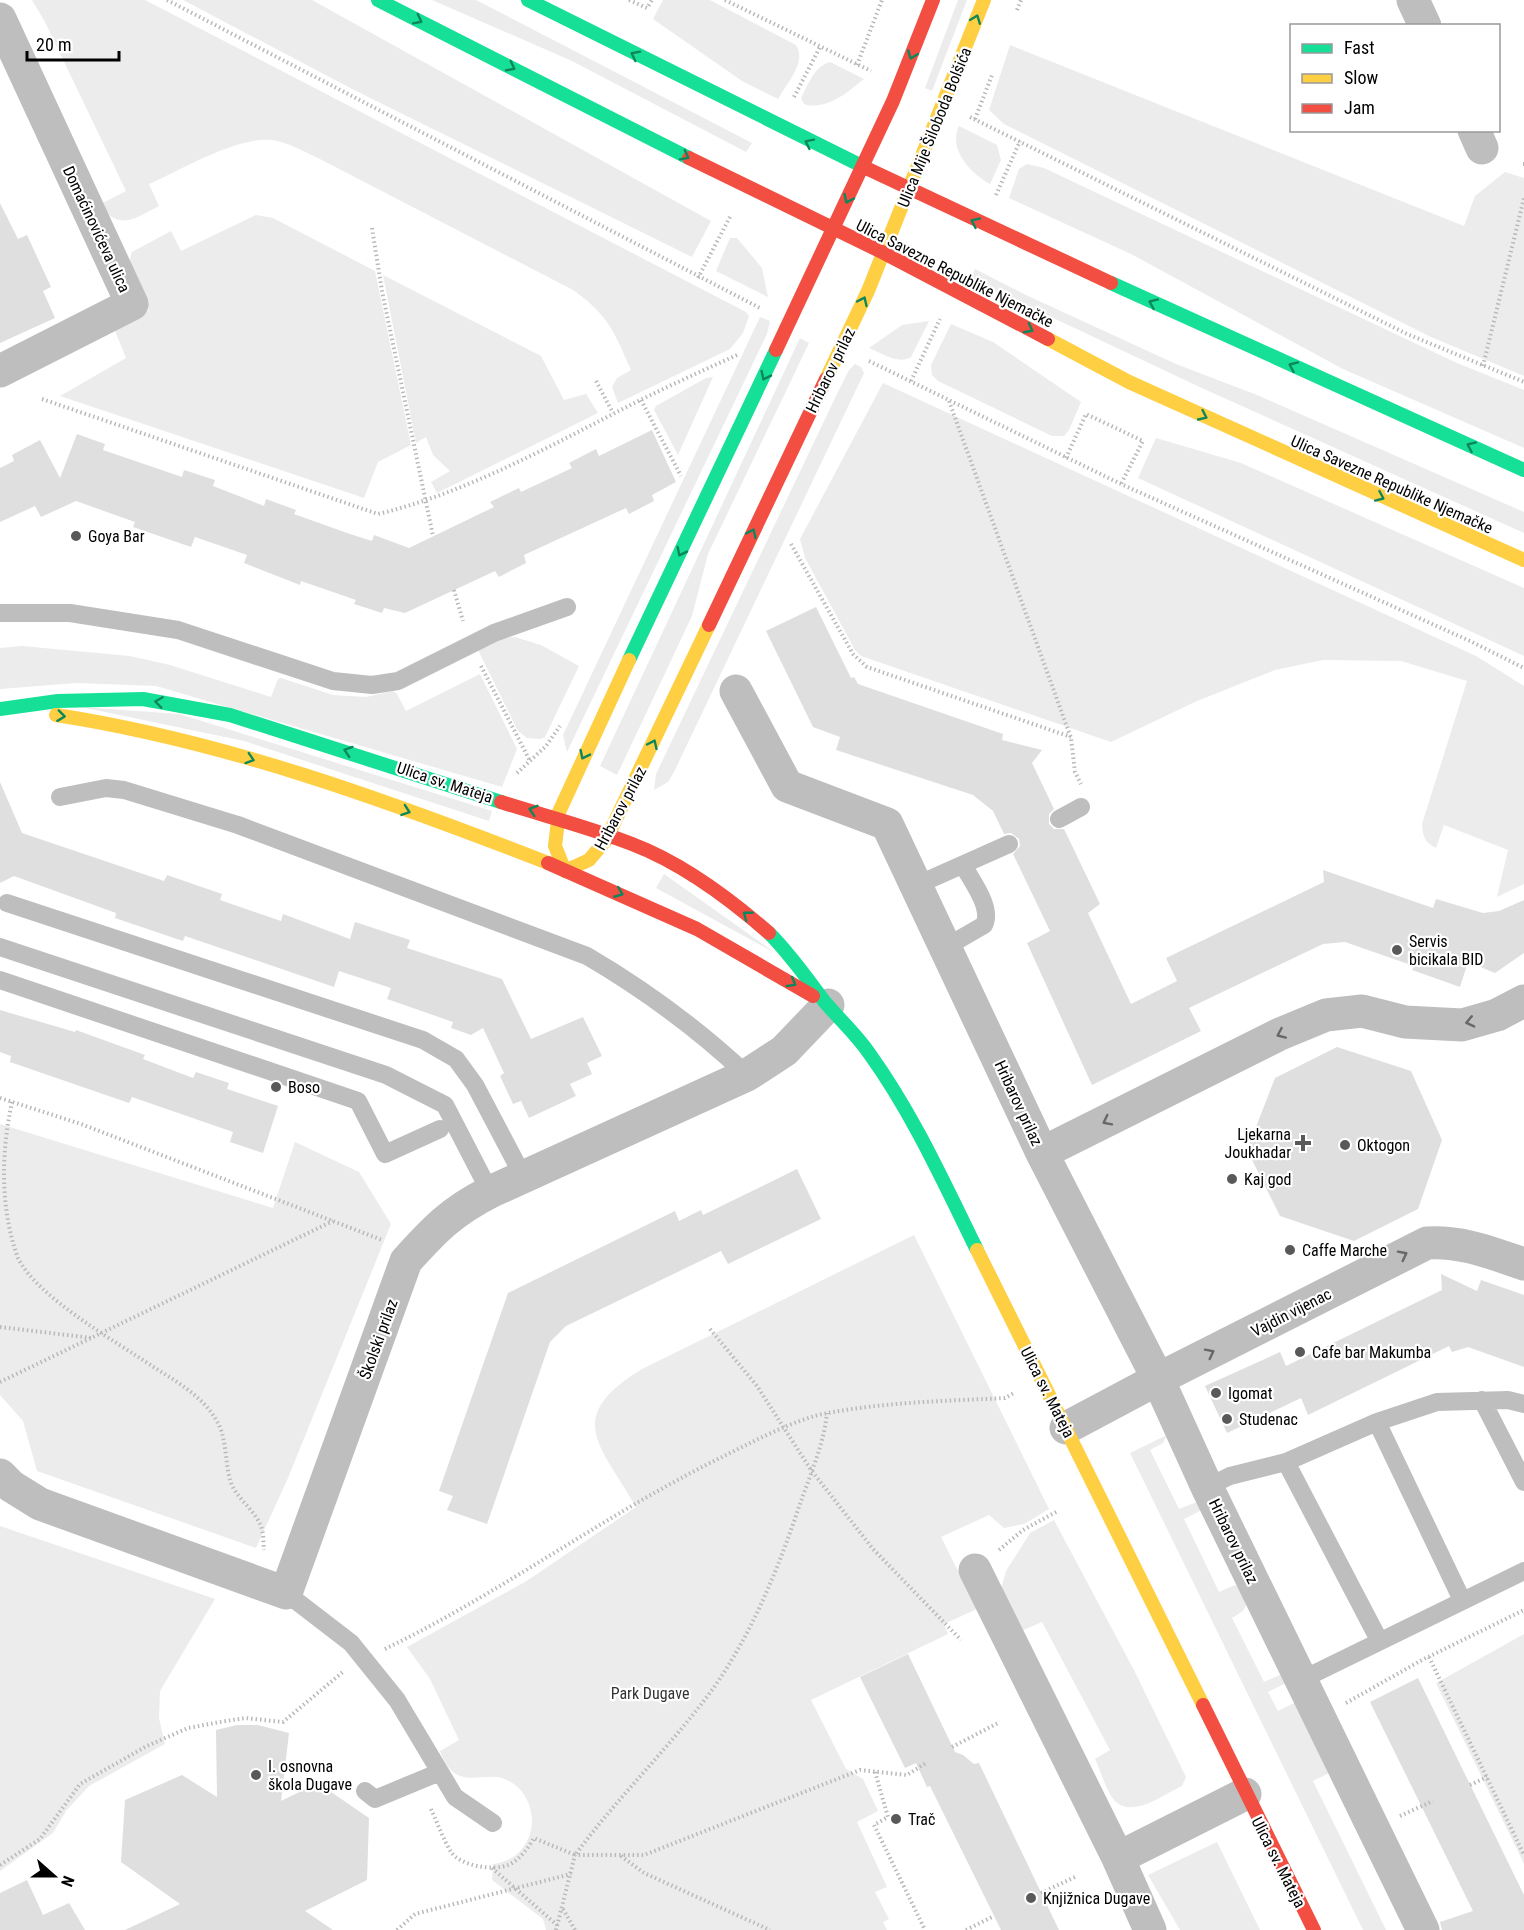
<svg xmlns="http://www.w3.org/2000/svg" width="1524" height="1930" font-family="'Roboto Condensed',sans-serif">
  <style>
    .green { fill: #ececec }
    .building { fill: #dfdfdf }
    .lines { fill: none; stroke-linecap: round; stroke-linejoin: round }
    .path { stroke: #b9b9b9; stroke-width: 4; stroke-dasharray: 1.5 3; stroke-linecap: butt }
    .lane { stroke: #bebebe; stroke-width: 18 }
    .street { stroke: #bebebe; stroke-width: 33 }
    .fast { stroke: #16e098; stroke-width: 14 }
    .slow { stroke: #ffcf43; stroke-width: 14 }
    .jam { stroke: #f24e42; stroke-width: 14 }
    .oneway { stroke: #0d865b }
    .oneway2 { stroke: #686868 }
    .poi-dot { fill: #595959; stroke: #fff; stroke-width: 2 }
    .labels { text-anchor: middle; stroke-width: 4.5; stroke-linejoin: round; paint-order: stroke }
    .street-label { font-size: 16px; fill: #000; stroke: #fff }
    .poi-label { font-size: 16px; fill: #000; stroke: #fff; text-anchor: start }
    .park-label { font-size: 16px; fill: #333; stroke: #fff }
  </style>
  <rect width="100%" height="100%" fill="#fff"/>
  <path class="green" d="M32,0H145L746,312L749,316L743,333L730,349L618,403L612,387L617,378L631,370C614,331 608,315 573,290L316,157C302,151 288,142 272,140C237,136 181,170 149,184L159,206C134,219 120,231 99,205L126,191L45,22Z
    M183,0H312L711,221L692,257L356,91Z
    M432,0H476L752,143L746,152L572,61Z
    M663,0H710L796,45C807,62 787,83 778,99L742,81L653,19Z
    M958,0H967L932,91L925,88Z
    M1010,45L1464,226L1475,196L1505,172L1524,178V376L1431,337L1004,124L989,110Z
    M830,62L864,79C848,92 826,111 804,104L801,98C808,85 814,66 830,62Z
    M959,126L997,145L1001,160L990,184C970,173 948,149 959,126Z
    M1027,164L1044,168L1457,363L1524,390V448L1343,369L1131,254L1009,198L1019,169Z
    M256,215L273,218L375,271L411,445L378,462L364,498L60,396L126,358L115,331L149,310C139,291 124,274 132,252L171,231L181,251Z
    M730,238H737L762,268L768,297L716,271Z
    M975,269L1026,295L1176,364L1257,395L1524,512V533L1204,389L970,279Z
    M383,275L541,356L564,400L586,394L598,413L437,493L431,482L450,471L433,455L426,437L416,443Z
    M760,317L770,321L767,334L567,752L563,735Z
    M929,321L911,357C898,365 882,353 869,348L902,325Z
    M951,324L993,342L1081,402L1069,430L1064,436H1052L938,381L932,375L931,365Z
    M800,338L809,343L708,554L692,616L617,775L600,766Z
    M855,364L861,367L864,373L674,772L668,782L654,790L656,774L836,396L849,370Z
    M713,377L678,455L654,410L656,406L706,378Z
    M883,383L1476,656L1524,686V884L1497,897L1508,850L1444,825L1436,848C1424,842 1423,836 1422,824L1467,681L1401,661L1323,660L1275,670L1197,701L1111,742L861,656L855,650L805,558L800,539Z
    M1156,438L1241,463L1524,588V656L1138,478Z
    M515,637L541,645L579,666L545,737L541,739L527,738L518,731L478,650L503,638Z
    M22,646L130,656L170,665L271,697L278,679L281,678L333,695L366,697L393,691L397,694L406,711L480,674L517,749L502,787L156,686L76,683L0,689V648Z
    M81,707L179,714L492,811L489,821L244,741Z
    M664,874L777,954L656,888Z
    M0,1124L273,1208L295,1142L359,1172L391,1224L288,1478L256,1548L37,1471L23,1421L0,1395Z
    M914,1235L1049,1509L1024,1524L1004,1528L989,1515L941,1537L977,1609L944,1624L948,1634L811,1700L846,1769L863,1779L878,1811L857,1822L887,1887L875,1892L889,1919L883,1922L887,1930H546L543,1919L492,1880L493,1864C506,1862 517,1857 524,1846C542,1821 528,1782 497,1777C485,1776 470,1780 460,1776C449,1772 444,1761 440,1751L459,1740L430,1679L407,1647L525,1582L636,1507C601,1445 562,1418 642,1369Z
    M1167,1435L1163,1443L1150,1450L1179,1509L1197,1502L1202,1510L1184,1519L1219,1592L1235,1585L1240,1587L1248,1602L1243,1611L1232,1618L1264,1682L1282,1674L1286,1683L1268,1692L1278,1711L1296,1702L1335,1770L1313,1781L1386,1930H1363L1130,1453Z
    M1054,1520L1134,1670L1186,1777L1182,1786C1166,1793 1134,1818 1116,1802C1106,1792 1101,1771 1095,1759L1110,1750L1042,1622L1021,1631L1001,1589L1006,1571L1030,1533Z
    M0,1526L215,1599L160,1691L159,1718L165,1744L89,1786L66,1811L53,1833L0,1871Z
    M1524,1634V1864L1436,1683Z
    M1217,1842L1260,1930H1180L1148,1875Z"/>
  <path class="building" d="M0,203L18,239L27,235L51,287L43,291L55,318L0,343Z
    M652,430L676,482L652,495L654,501L629,514L626,508L524,555L526,563L499,577L495,571L405,613L384,608L382,613L354,604L356,600L301,581L300,585L244,563L247,555L195,537L191,547L133,527L135,522L76,501L41,517L35,506L0,522V468L14,461L12,455L40,440L60,478L77,434L105,444L103,450L182,477L184,470L215,480L213,486L264,506L266,499L296,510L294,514L347,533L372,541L374,535L409,548L494,507L490,502L519,488L521,492L572,468L569,463L596,449L599,456Z
    M816,607L851,678L854,677L858,684L1003,734L1002,740L1042,750L1032,763L1054,809L1049,814V824L1054,829H1064L1100,904L1088,913L1131,1004L1177,981L1166,958L1324,882L1323,870L1433,908L1436,899L1483,913L1499,911L1524,900V953L1495,973L1468,962L1460,987L1412,970L1414,966L1345,942L1323,944L1189,1008L1201,1031L1092,1085L1027,943L1050,931L1013,854L1020,846L1019,839L1011,833L1004,834L993,811L973,795L836,750L840,737L813,727L766,631Z
    M0,782L22,833L164,881L167,875L222,894L220,900L281,921L283,914L350,939L355,922L410,940L407,948L502,979L531,1039L583,1017L602,1056L587,1063L592,1074L570,1084L576,1096L529,1118L521,1101L513,1104L500,1076L504,1073L483,1028L471,1035L451,1028L453,1022L387,999L391,988L339,971L334,987L185,936L183,941L115,918L116,913L14,876L0,883Z
    M0,1010L75,1032L76,1030L145,1055L143,1059L193,1078L196,1072L229,1083L227,1089L278,1106L263,1153L230,1142L233,1132L132,1097L129,1103L10,1062L11,1056L0,1052Z
    M1337,1047L1411,1071L1442,1140L1418,1209L1354,1241L1280,1216L1247,1150L1275,1078Z
    M797,1169L821,1219L728,1264L721,1251L566,1326L550,1342L487,1524L447,1510L453,1496L439,1491L508,1293L675,1211L679,1221L701,1210L703,1215Z
    M1441,1274L1477,1291L1481,1280L1524,1295V1367L1468,1347L1452,1352L1449,1346L1308,1415L1301,1398L1227,1433L1205,1386L1280,1352L1286,1366L1442,1290Z
    M908,1654L955,1752L963,1755L974,1764L979,1763L1059,1930H1001L930,1786L927,1787L916,1763L905,1768L860,1677Z
    M1418,1678L1524,1895V1930H1442L1440,1922L1473,1911L1370,1702Z
    M237,1725H258L289,1733L281,1801L318,1783L369,1818L367,1880L305,1911L333,1930H125L180,1904L121,1862L125,1800L182,1775L217,1797L216,1730Z
    M27,1880L43,1915L69,1903L85,1930H0V1893Z"/>
  <g class="lines">
    <path class="path" d="M167,0L760,308
      M629,0L647,8L652,0
      M725,0L871,71
      M1017,10L1021,0
      M857,65L882,0
      M794,97L820,47
      M970,117L1407,334L1524,382
      M975,119L992,75
      M1523,164H1524
      M996,195L1020,141
      M372,228L382,291L433,536
      M698,278L731,215
      M869,361L1121,484L1470,641L1524,668
      M1483,366L1524,198
      M596,381L613,413
      M911,381L940,319
      M42,399L378,514C461,494 537,453 613,414C653,393 695,374 737,355
      M641,400L681,476
      M949,401L1071,738L1075,772L1081,784
      M1066,458L1086,414L1143,441L1121,484
      M791,544L853,654L867,667L1071,737
      M454,590L463,621
      M481,666L530,761
      M517,773L546,746L560,726
      M0,1098L81,1124L382,1240
      M12,1102C1,1153 0,1209 18,1258C37,1297 115,1341 152,1366C177,1382 205,1397 219,1425C227,1442 225,1465 231,1483C237,1498 253,1509 260,1524C264,1531 263,1543 264,1550
      M0,1327L92,1338
      M710,1329L757,1386L811,1470L873,1549L961,1640
      M0,1382L333,1221
      M999,1550L1023,1530L1058,1511
      M385,1649C501,1593 604,1515 720,1458C751,1443 794,1419 828,1413C886,1402 946,1401 1005,1398L1014,1393
      M1429,1657L1524,1855
      M1346,1703L1422,1660L1524,1610
      M952,1747L1000,1722
      M875,1772L888,1817L874,1825L925,1930
      M1470,1785L1487,1777
      M431,1809C437,1822 443,1839 451,1852C461,1866 492,1871 508,1865C519,1861 528,1848 534,1838L575,1855C618,1797 670,1747 712,1690C752,1634 778,1569 800,1504C810,1475 824,1444 827,1413
      M1400,1816L1433,1801
      M621,1856L644,1873L770,1930
      M0,1865L40,1839L80,1784L147,1746L188,1728L220,1722L245,1718L283,1722L344,1671
      M492,1868L557,1925
      M1041,1893L1075,1877
      M563,1909L575,1930
      M397,1930L415,1914L571,1874
      M556,1930L575,1855H644L860,1770L907,1775L926,1763
      M966,1930L994,1916"/>
    <path class="lane" d="M0,613H70L178,630L333,681L372,685L398,681L494,633L567,607
      M60,797L106,788L124,790L238,825L587,956C645,990 698,1029 747,1075
      M1059,819L1081,807
      M917,885L1009,844
      M7,903L423,1040L456,1059L475,1085L524,1178
      M0,947L386,1075L445,1105L490,1192
      M946,947L984,925C993,908 971,880 963,865
      M0,980L358,1101L385,1154L440,1129
      M1482,1400L1524,1482
      M1377,1422L1462,1600
      M1286,1462L1379,1640
      M1207,1487L1230,1476L1286,1462L1377,1422L1437,1402L1508,1400L1524,1404
      M286,1593L351,1643L397,1700L455,1797L493,1823
      M1301,1680L1524,1571
      M365,1791L375,1799L440,1772"/>
    <path class="street" d="M1413,0L1425,26
      M0,19L132,304L0,371
      M1474,130L1482,148
      M736,691L787,786L887,824L1042,1153L1158,1379L1207,1487L1423,1930
      M1042,1153L1280,1034L1326,1015L1362,1011L1405,1022L1462,1025L1497,1015L1524,1001
      M1066,1428L1158,1379L1427,1243C1463,1241 1491,1253 1524,1264
      M0,1475L11,1486L40,1504L286,1593L406,1261C435,1229 451,1212 490,1192L747,1075L784,1051L828,1005
      M975,1570L1118,1858L1150,1930
      M1118,1858L1245,1794"/>
    <path class="fast" d="M378,0L689,158
      M528,0L868,169
      M1111,283L1524,470
      M629,660L776,350
      M0,709L58,701L143,699L230,715L501,802
      M769,933C790,954 806,977 824,1001C839,1019 856,1034 869,1053C913,1114 944,1183 977,1250"/>
    <path class="slow" d="M1048,339L1129,382L1524,560
      M826,379L868,291L984,0
      M56,715C225,741 389,801 548,863
      M565,871L589,860L606,840L709,625
      M565,871L555,846L559,812L629,660
      M977,1250L1203,1705"/>
    <path class="jam" d="M689,158L884,253L1048,339
      M868,169L1111,283
      M776,350L893,101L933,0
      M709,625L826,379
      M501,802C545,816 589,827 632,844C682,863 729,898 769,933
      M548,863L697,929L813,996
      M1203,1705L1314,1930"/>
  </g>
  <defs><path id="oneway-chevron" d="M-2-3.5L2.5 0L-2 3.5" fill="none" stroke-width="1.6" stroke-linecap="round" stroke-linejoin="round" transform="scale(1.5)"/></defs>
  <g class="oneway">
    <use href="#oneway-chevron" transform="translate(976 19) rotate(-69)"/>
    <use href="#oneway-chevron" transform="translate(418 20) rotate(27)"/>
    <use href="#oneway-chevron" transform="translate(635 55) rotate(-153)"/>
    <use href="#oneway-chevron" transform="translate(912 55) rotate(111)"/>
    <use href="#oneway-chevron" transform="translate(511 67) rotate(27)"/>
    <use href="#oneway-chevron" transform="translate(809 143) rotate(-154)"/>
    <use href="#oneway-chevron" transform="translate(685 156) rotate(27)"/>
    <use href="#oneway-chevron" transform="translate(848 199) rotate(115)"/>
    <use href="#oneway-chevron" transform="translate(975 222) rotate(-155)"/>
    <use href="#oneway-chevron" transform="translate(863 301) rotate(-65)"/>
    <use href="#oneway-chevron" transform="translate(1153 303) rotate(-156)"/>
    <use href="#oneway-chevron" transform="translate(1029 329) rotate(28)"/>
    <use href="#oneway-chevron" transform="translate(1293 366) rotate(-156)"/>
    <use href="#oneway-chevron" transform="translate(765 376) rotate(116)"/>
    <use href="#oneway-chevron" transform="translate(1203 416) rotate(25)"/>
    <use href="#oneway-chevron" transform="translate(1471 446) rotate(-156)"/>
    <use href="#oneway-chevron" transform="translate(1380 497) rotate(24)"/>
    <use href="#oneway-chevron" transform="translate(752 533) rotate(-65)"/>
    <use href="#oneway-chevron" transform="translate(681 552) rotate(116)"/>
    <use href="#oneway-chevron" transform="translate(159 702) rotate(-172)"/>
    <use href="#oneway-chevron" transform="translate(61 716) rotate(7)"/>
    <use href="#oneway-chevron" transform="translate(653 744) rotate(-65)"/>
    <use href="#oneway-chevron" transform="translate(348 751) rotate(-162)"/>
    <use href="#oneway-chevron" transform="translate(584 755) rotate(116)"/>
    <use href="#oneway-chevron" transform="translate(250 759) rotate(18)"/>
    <use href="#oneway-chevron" transform="translate(533 810) rotate(-163)"/>
    <use href="#oneway-chevron" transform="translate(406 811) rotate(19)"/>
    <use href="#oneway-chevron" transform="translate(619 893) rotate(22)"/>
    <use href="#oneway-chevron" transform="translate(747 915) rotate(-142)"/>
    <use href="#oneway-chevron" transform="translate(792 983) rotate(31)"/>
  </g>
  <g class="oneway2">
    <use href="#oneway-chevron" transform="translate(1470 1022) rotate(167)"/>
    <use href="#oneway-chevron" transform="translate(1281 1034) rotate(156)"/>
    <use href="#oneway-chevron" transform="translate(1107 1121) rotate(153)"/>
    <use href="#oneway-chevron" transform="translate(1403 1255) rotate(-27)"/>
    <use href="#oneway-chevron" transform="translate(1210 1353) rotate(-27)"/>
  </g>
  <g class="poi-dot">
    <circle cx="76" cy="536" r="6"/>
    <circle cx="1397" cy="950" r="6"/>
    <circle cx="276" cy="1087" r="6"/>
    <path d="M1300 1134h6v6h6v6h-6v6h-6v-6h-6v-6h6z"/>
    <circle cx="1345" cy="1145" r="6"/>
    <circle cx="1232" cy="1179" r="6"/>
    <circle cx="1290" cy="1250" r="6"/>
    <circle cx="1300" cy="1352" r="6"/>
    <circle cx="1216" cy="1393" r="6"/>
    <circle cx="1227" cy="1419" r="6"/>
    <circle cx="256" cy="1775" r="6"/>
    <circle cx="896" cy="1819" r="6"/>
    <circle cx="1031" cy="1898" r="6"/>
  </g>
  <g class="labels">
    <g class="street-label">
      <text transform="translate(934 127) rotate(-68)" y="6">Ulica Mije Šiloboda Bolšića</text>
      <text transform="translate(97 229) rotate(65)" y="6">Domaćinovićeva ulica</text>
      <text transform="translate(955 273) rotate(27)" y="6">Ulica Savezne Republike Njemačke</text>
      <text transform="translate(830 370) rotate(-64)" y="6">Hribarov prilaz</text>
      <text transform="translate(1392 484) rotate(24)" y="6">Ulica Savezne Republike Njemačke</text>
      <text transform="translate(445 782) rotate(18)" y="6">Ulica sv. Mateja</text>
      <text transform="translate(620 808) rotate(-62)" y="6">Hribarov prilaz</text>
      <text transform="translate(1019 1103) rotate(65)" y="6">Hribarov prilaz</text>
      <text transform="translate(1291 1312) rotate(-27)" y="6">Vajdin vijenac</text>
      <text transform="translate(378 1339) rotate(-70)" y="6">Školski prilaz</text>
      <text transform="translate(1048 1392) rotate(63)" y="6">Ulica sv. Mateja</text>
      <text transform="translate(1234 1541) rotate(64)" y="6">Hribarov prilaz</text>
      <text transform="translate(1279 1862) rotate(63)" y="6">Ulica sv. Mateja</text>
    </g>
    <g class="poi-label">
      <text x="88" y="542">Goya Bar</text>
      <text x="1409" y="947">Servis<tspan x="1409" dy="18">bicikala BID</tspan></text>
      <text x="288" y="1093">Boso</text>
      <text x="1291" y="1140" text-anchor="end">Ljekarna<tspan x="1291" dy="18">Joukhadar</tspan></text>
      <text x="1357" y="1151">Oktogon</text>
      <text x="1244" y="1185">Kaj god</text>
      <text x="1302" y="1256">Caffe Marche</text>
      <text x="1312" y="1358">Cafe bar Makumba</text>
      <text x="1228" y="1399">Igomat</text>
      <text x="1239" y="1425">Studenac</text>
      <text x="268" y="1772">I. osnovna<tspan x="268" dy="18">škola Dugave</tspan></text>
      <text x="908" y="1825">Trač</text>
      <text x="1043" y="1904">Knjižnica Dugave</text>
    </g>
    <g class="park-label">
      <text x="650" y="1699">Park Dugave</text>
    </g>
  </g>
  <rect x="1290" y="24" width="210" height="108" fill="#ffffff" stroke="#999999" stroke-width="1.5"/>
  <rect x="1302" y="44" width="30" height="9" fill="#16e098" stroke="#999999" stroke-width="1.5"/>
  <text x="1344" y="54" font-size="18" fill="#000000">Fast</text>
  <rect x="1302" y="74" width="30" height="9" fill="#ffcf43" stroke="#999999" stroke-width="1.5"/>
  <text x="1344" y="84" font-size="18" fill="#000000">Slow</text>
  <rect x="1302" y="104" width="30" height="9" fill="#f24e42" stroke="#999999" stroke-width="1.5"/>
  <text x="1344" y="114" font-size="18" fill="#000000">Jam</text>
  <g transform="translate(54 1876) rotate(111)" stroke="#ffffff" stroke-width="4.5" paint-order="stroke">
  <path d="M0-4.5L10 22L0 15L-10 22Z" fill="#000000"/>
  <text y="-9" font-size="16" font-weight="bold" text-anchor="middle" fill="#000000">N</text>
  </g>
  <path d="M27 51v9h92v-9" fill="none" stroke="#000000" stroke-width="3"/>
  <text x="36" y="51" font-size="18" fill="#000000" stroke="#ffffff" stroke-width="4.5" paint-order="stroke">20 m</text>
</svg>
